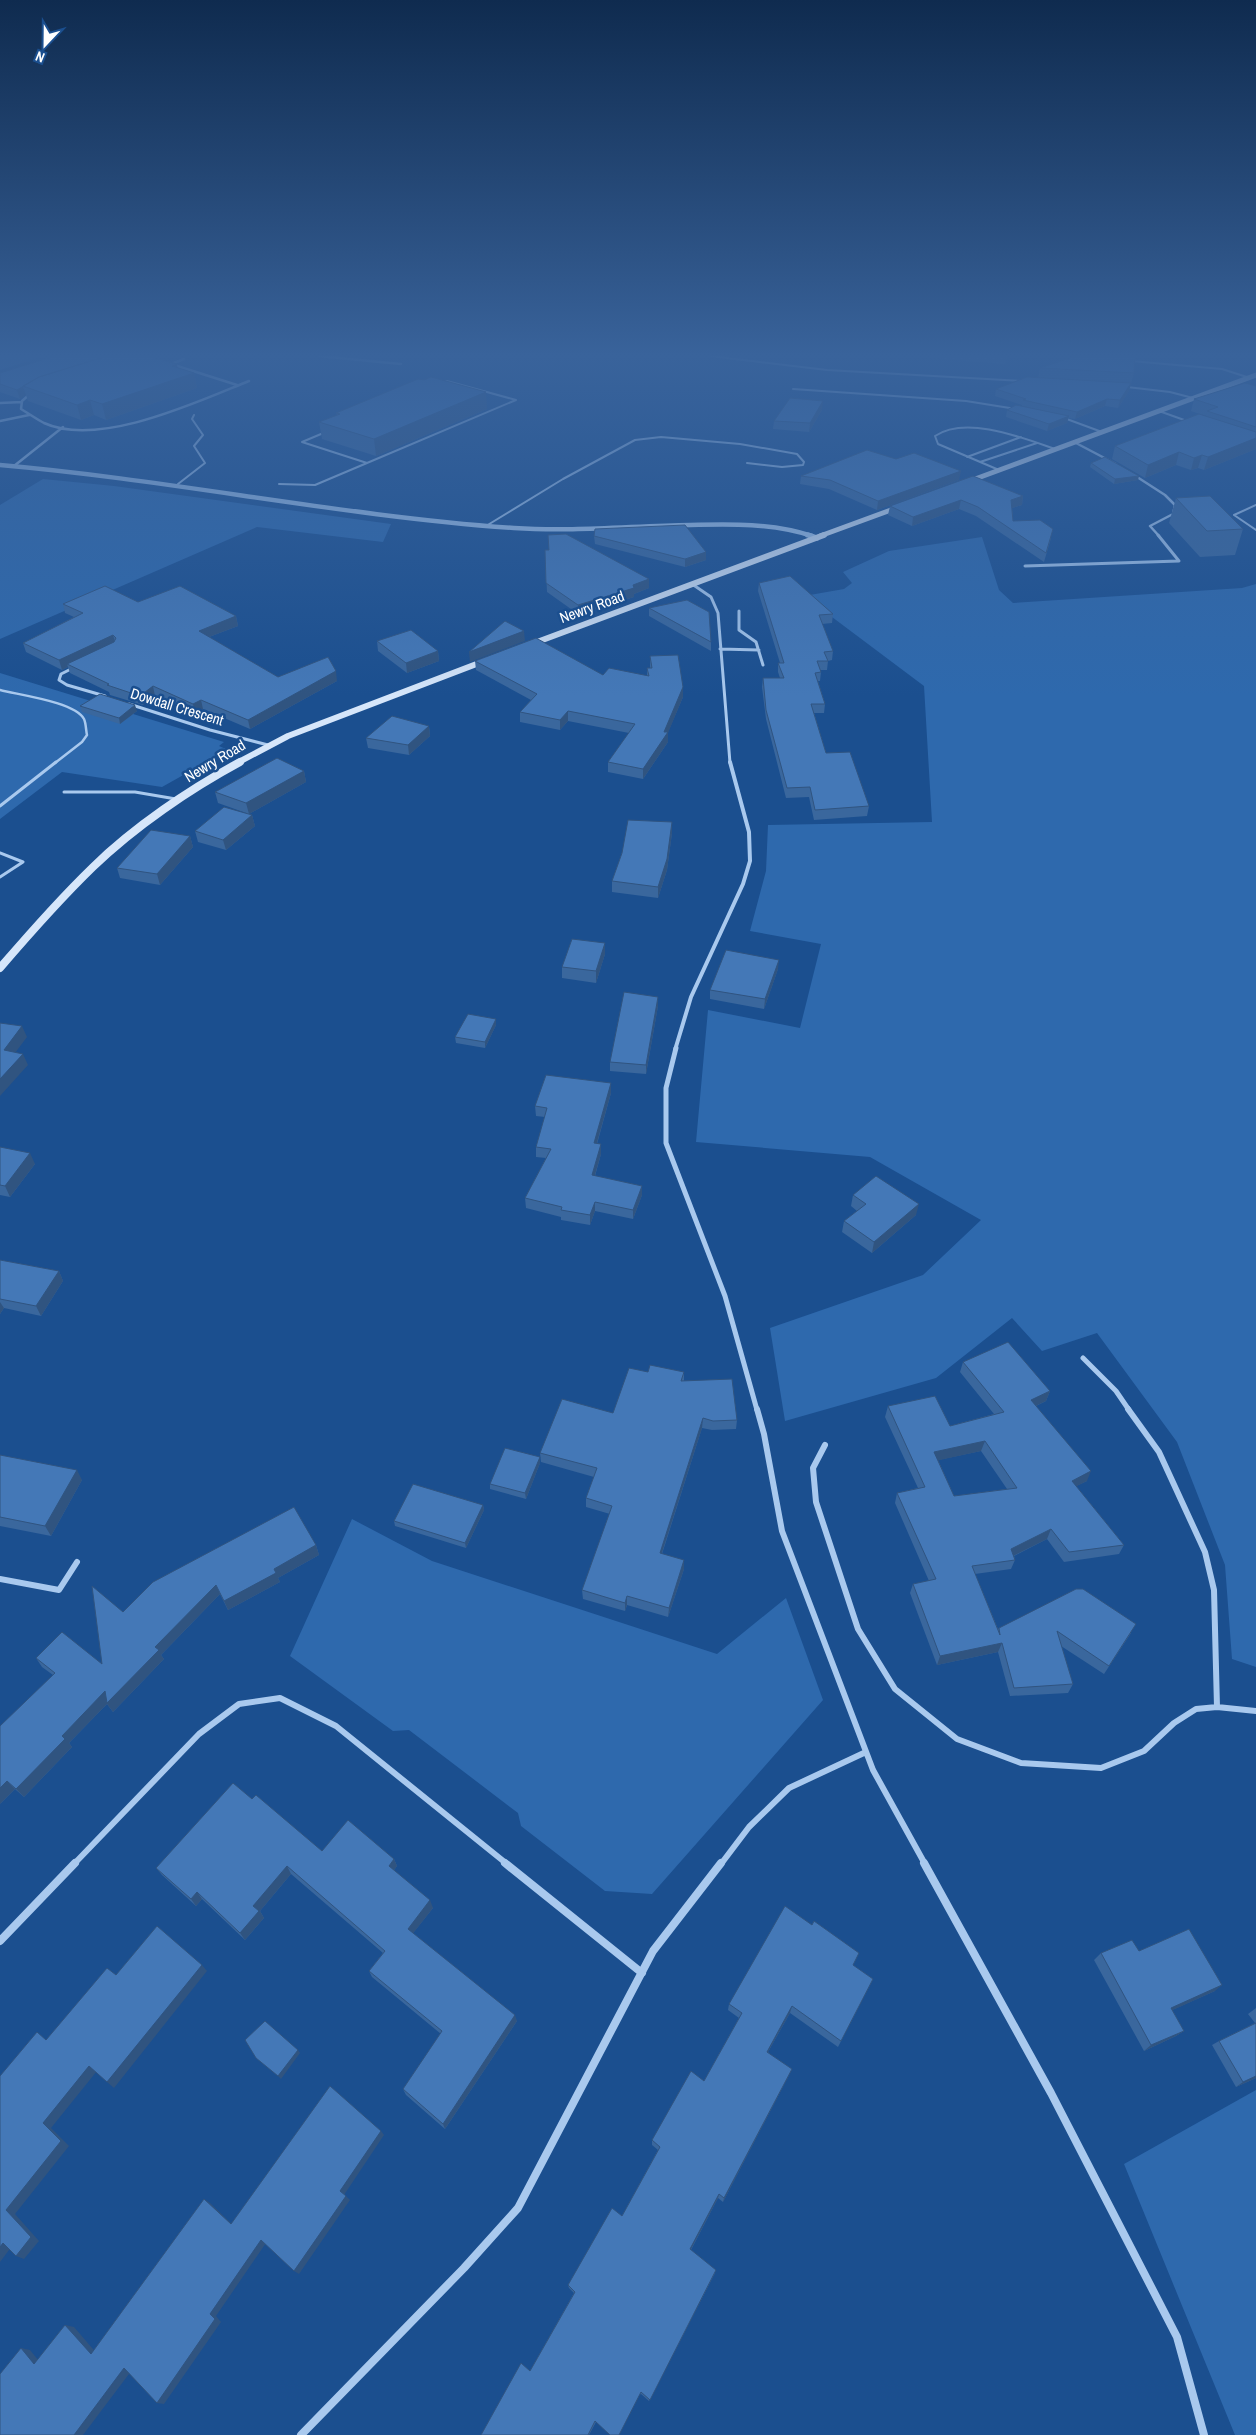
<svg xmlns="http://www.w3.org/2000/svg" width="1256" height="2435" font-family="'Archivo Narrow',sans-serif">
  <style>
    .green { fill: #2e69ad }
    .lines { fill: none; stroke-linecap: round; stroke-linejoin: round }
    .service-far2 { stroke: #a9c9ee; stroke-width: 2 }
    .service-far1 { stroke: #a9c9ee; stroke-width: 2.5 }
    .service { stroke: #a9c9ee; stroke-width: 3 }
    .minor-far5 { stroke: #a9c9ee; stroke-width: 2.5 }
    .minor-far4 { stroke: #a9c9ee; stroke-width: 3 }
    .minor-far3 { stroke: #a9c9ee; stroke-width: 4 }
    .minor-far2 { stroke: #a9c9ee; stroke-width: 5 }
    .minor-far1 { stroke: #a9c9ee; stroke-width: 6 }
    .minor { stroke: #a9c9ee; stroke-width: 8 }
    .tertiary-far1 { stroke: #a9c9ee; stroke-width: 4.5 }
    .tertiary { stroke: #a9c9ee; stroke-width: 5.5 }
    .secondary-far2 { stroke: #d6e6fa; stroke-width: 5 }
    .secondary-far1 { stroke: #d6e6fa; stroke-width: 6 }
    .secondary { stroke: #d6e6fa; stroke-width: 8 }
    .wall { fill: #3a679d; fill-rule: evenodd }
    .shaded-wall { fill: #305480 }
    .building { fill: #4478b7; stroke: #305480; fill-rule: evenodd }
    .labels { text-anchor: middle; stroke-width: 5; stroke-linejoin: round; paint-order: stroke }
    .far-street-label { font-size: 15px; fill: #fff; stroke: #1b4f8f }
  </style>
  <rect width="100%" height="100%" fill="#1b4f8f"/>
  <path class="green" d="M0,356H44L0,370Z
    M43,479L114,486L391,524L383,542L257,527L0,639V505Z
    M982,537L999,590L1013,603L1242,588L1256,584V1667L1232,1659L1225,1565L1177,1442L1097,1333L1042,1351L1012,1318L936,1378L785,1421L770,1328L923,1275L981,1220L870,1157L696,1142L708,1010L800,1028L821,944L750,931L766,871L768,825L932,822L924,686L804,596L844,589L852,583L843,572L889,551Z
    M0,673L224,742L219,746L228,750L162,787L62,772L0,819Z
    M352,1519L432,1561L717,1654L786,1598L823,1700L652,1894L605,1891L521,1826L518,1813L409,1730L393,1731L290,1656Z
    M1256,2090V2435H1235L1124,2164Z"/>
  <g class="lines">
    <path class="service-far2" d="M711,356L827,370L1022,381
      M1131,361L1222,369L1250,378
      M447,381L516,400L367,463L302,442Z
      M1127,387L1170,392L1193,398
      M793,389L966,401L1016,409
      M1159,411L1187,421
      M1064,418L1102,432
      M967,457L1021,437
      M980,462L1037,443
      M999,470L938,444L935,436C966,415 1023,438 1055,449
      M178,484L205,463L194,446L203,435L192,419L194,415
      M279,484L315,485L367,463
      M1256,505L1234,515L1256,530
      M486,526L563,479L635,440L661,437L740,444L797,454L804,462L803,465L782,467L747,463"/>
    <path class="service-far1" d="M0,690C19,695 75,702 84,719C86,723 86,731 87,735L82,742L55,763"/>
    <path class="service" d="M64,792H135L176,799
      M0,806L56,762
      M0,853L23,862
      M0,877L23,862"/>
    <path class="minor-far5" d="M319,356L401,364
      M171,364L237,385
      M171,364L184,359
      M30,394L22,401L21,409C28,413 36,419 44,423C99,448 197,402 249,381
      M0,403L22,402
      M0,421L29,415
      M1074,442L1116,464
      M14,466L63,427
      M1134,475L1165,495L1175,505L1173,514L1150,526L1159,536"/>
    <path class="minor-far4" d="M1025,566L1179,561L1158,535
      M692,584L711,597L718,613L730,763
      M739,611V630L756,642L763,665
      M720,649L759,650
      M75,667L61,674L59,680L67,685L105,696
      M129,704L210,730L268,745"/>
    <path class="minor-far3" d="M675,1050L691,997L743,884L750,861L749,832L730,762"/>
    <path class="minor-far2" d="M676,1048L666,1088V1143L725,1296L757,1410
      M1083,1358L1116,1391L1129,1410"/>
    <path class="minor-far1" d="M757,1409L764,1434L782,1531L873,1770L925,1864
      M1128,1409L1159,1452L1205,1552L1214,1590L1217,1707
      M825,1445L813,1468L816,1502L858,1629L895,1689L957,1739L1021,1763L1101,1768L1144,1751L1174,1723L1196,1709L1217,1707L1256,1711
      M0,1579L59,1590L77,1562
      M74,1864L199,1734L239,1704L280,1698L336,1726L507,1864
      M721,1864L749,1827L789,1788L866,1752"/>
    <path class="minor" d="M505,1863L642,1973
      M924,1863L1051,2093L1177,2337L1204,2435
      M0,1941L75,1863
      M301,2435L464,2268L518,2208L653,1951L721,1863"/>
    <path class="tertiary-far1" d="M0,465C172,480 342,516 514,528C573,532 631,526 690,525C731,524 773,523 812,536"/>
    <path class="tertiary" d="M808,535L817,538"/>
    <path class="secondary-far2" d="M967,482L1256,375
      M820,536L902,506"/>
    <path class="secondary-far1" d="M529,645L824,535
      M237,763L288,736L487,660"/>
    <path class="secondary" d="M0,968C30,933 60,899 93,867C134,827 190,789 240,762"/>
  </g>
  <path class="wall" d="M929,356H1008L1005,364L929,358Z
    M177,364V368L194,373L197,388L106,420L94,415L81,420L28,401L26,395L20,399L0,392V373Z
    M1040,368L1134,373L1129,391L1118,408L1105,406L1075,419L1068,418L1067,423L1047,431L1006,417L1007,410L1022,407V405L995,396L996,389L1038,378Z
    M424,380L487,409L376,456L322,439L319,422L337,415L336,413Z
    M1256,386V449L1204,470L1198,468L1191,470L1176,465L1145,478L1112,459L1115,446L1206,416L1191,411L1194,399Z
    M822,410L809,432L773,429L774,421Z
    M1091,463L1138,480L1114,484L1090,467Z
    M801,476L959,480L877,510L829,489L800,484Z
    M1023,496L1022,505L1012,508L1013,521L1051,538L1044,562L976,516L959,509L912,526L888,515L890,506Z
    M1176,498L1243,529L1235,555L1200,557L1169,523Z
    M594,536L706,560L685,567L595,544Z
    M545,550L649,579V588L634,594V597L578,614L547,592Z
    M759,583L833,614L832,623L822,624L833,651L832,660L828,661L827,670H820L821,672L820,681H818L825,704L824,713H814L826,753L869,806L867,816L814,820L809,797L786,798L766,719L762,687L763,678H780L778,672V663H780L758,591Z
    M138,602L236,616L238,626L209,637L278,677L337,681L250,729L203,709L195,714L155,696L143,705L110,695L109,692L70,673L68,667L62,670L26,652L23,643L74,617L65,613L63,604Z
    M649,608L711,642V651L649,616Z
    M377,641L438,651L439,661L407,673L378,651Z
    M650,656L683,697L668,732V742L643,779L608,772V762L629,733L568,721L560,730L520,722V712L531,700L476,670L475,661L603,675L647,676V668H650Z
    M80,706L137,711L120,724L82,712Z
    M429,726L430,736L409,755L368,748L366,738Z
    M304,771L306,782L249,814L252,815L255,826L226,850L198,842L195,831L246,813L218,803L215,792Z
    M672,833L667,870L658,898L612,892V881L622,853Z
    M190,836L193,847L160,885L120,878L117,868Z
    M605,954L596,983L562,978V967Z
    M778,969L764,1009L710,999V990Z
    M658,997V1006L646,1074L610,1071V1062Z
    M496,1019V1025L485,1048L456,1043L455,1037Z
    M611,1093L597,1144L601,1154L595,1176L642,1186V1195L633,1219L595,1211L590,1225L561,1220V1217L526,1208L525,1198L546,1158L536,1157V1147L545,1117L536,1116L535,1106Z
    M0,1147L35,1164L10,1197L0,1195Z
    M853,1195L916,1215L872,1253L842,1232L844,1221L857,1211L851,1206Z
    M0,1260L59,1271L63,1281L41,1316L4,1308L0,1314Z
    M963,1362L1050,1391L1046,1401L1036,1406L1087,1481L1076,1486L1124,1545L1119,1554L1064,1562L1047,1539L1014,1556L1015,1560L1011,1569L975,1574L998,1629L999,1628L1131,1633L1104,1674L1061,1646L1073,1684L1068,1693L1010,1696L998,1652L937,1665L910,1593L913,1584L929,1581L895,1503L897,1493L918,1488L885,1417L888,1406L950,1426L994,1414L960,1372ZM981,1451L1007,1489L954,1496L938,1460Z
    M648,1372H684V1381L737,1420L736,1429L712,1430L702,1428L662,1554L684,1569L668,1617L627,1605L625,1611L583,1599L582,1590L610,1514L586,1507V1498L594,1477L541,1462L540,1453L613,1413Z
    M0,1455L82,1480L51,1536L0,1526Z
    M540,1463L526,1499L490,1489V1484Z
    M483,1505L484,1510L466,1548L395,1526L394,1521Z
    M316,1545L319,1555L278,1578L280,1582L228,1610L220,1594L161,1655L164,1659L113,1712L107,1704L69,1743L72,1747L24,1797L15,1789L0,1804L53,1675L42,1667L36,1658L102,1664L123,1612Z
    M252,1799L322,1851L394,1859L397,1866L394,1870L433,1908L413,1933L517,2021L445,2129L406,2095L403,2089L441,2034L372,1977L369,1971L383,1953L291,1874L260,1911L264,1918L245,1940L202,1899L196,1906L162,1875L156,1868Z
    M1139,1951L1215,1991L1172,2010L1184,2031L1176,2036L1144,2051L1094,1960L1101,1953Z
    M853,1966L873,1979L838,2047L790,2013L768,2052L789,2075L723,2202L718,2198L691,2250L715,2273L649,2401L641,2394L596,2422L589,2435H481L530,2371L574,2293L569,2288L568,2285L622,2216L658,2150L652,2145V2140L704,2081L739,2018L728,2010L729,2004Z
    M1256,2008V2078L1236,2087L1212,2045L1219,2041L1255,2023L1248,2014Z"/>
  <path class="shaded-wall" d="M177,364L179,378L194,373L197,388L106,420L102,404L172,366Z
    M1131,383L1129,391L1118,408L1120,400Z
    M23,387L26,395L20,399L17,390Z
    M486,392L487,409L376,456L374,439Z
    M1107,399L1105,406L1075,419L1077,412Z
    M90,400L94,415L81,420L77,405Z
    M823,401L822,410L809,432L810,423Z
    M1069,416L1067,423L1047,431L1049,424Z
    M1256,438V449L1204,470L1208,457Z
    M1179,452L1176,465L1145,478L1148,465Z
    M1202,455L1198,468L1191,470L1194,458Z
    M961,471L959,480L877,510L878,501Z
    M1139,476L1138,480L1114,484L1115,479Z
    M1023,496L1022,505L1009,509L1011,500Z
    M961,500L959,509L912,526L913,517Z
    M706,552V560L685,567V559Z
    M649,579V588L634,594V597L578,614V605Z
    M236,616L238,626L201,640L199,631Z
    M524,631L525,641L470,662L469,652Z
    M113,635L116,645L67,664L68,667L62,670L59,660Z
    M438,651L439,661L407,673L406,663Z
    M336,671L337,681L250,729L248,720Z
    M153,686L155,696L143,705L140,696Z
    M683,687V697L668,733V732V742L643,779V769L664,732Z
    M201,700L203,709L195,714L193,704Z
    M135,705L137,711L120,724L119,718Z
    M568,711V721L560,730V720Z
    M429,726L430,736L409,755L408,745Z
    M304,771L306,782L249,814L246,803Z
    M252,815L255,826L226,850L223,840Z
    M672,822V833L667,870L658,898V887Z
    M190,836L193,847L160,885L157,874Z
    M605,943V954L596,983V971Z
    M779,960L778,969L764,1009L765,999Z
    M658,997V1006L646,1074V1065Z
    M496,1019V1025L485,1048V1042Z
    M22,1026L27,1037L9,1061L4,1050Z
    M23,1054L28,1065L0,1096V1079Z
    M611,1083V1093L594,1153V1143Z
    M601,1144V1154L592,1185V1175Z
    M30,1153L35,1164L10,1197L5,1186Z
    M642,1186V1195L633,1219V1210Z
    M595,1202V1211L590,1225V1215Z
    M919,1204L916,1215L872,1253L874,1242Z
    M59,1271L63,1281L41,1316L36,1306Z
    M0,1302L4,1308L0,1314Z
    M1050,1391L1046,1401L1027,1410L1031,1400Z
    M703,1418L702,1428L659,1562L660,1553Z
    M985,1441L981,1451L931,1462L934,1452Z
    M540,1457V1463L526,1499L525,1493Z
    M77,1470L82,1480L51,1536L45,1526Z
    M1091,1471L1087,1481L1067,1491L1072,1481Z
    M483,1505L484,1510L466,1548L465,1543Z
    M1051,1529L1047,1539L1007,1559L1011,1549Z
    M316,1545L319,1555L278,1578L280,1582L228,1610L224,1601L274,1569Z
    M684,1560V1569L668,1617L669,1608Z
    M216,1585L220,1594L161,1655L164,1659L113,1712L107,1704L69,1743L72,1747L24,1797L16,1789L62,1736L105,1691L155,1647Z
    M627,1596V1605L625,1611V1603Z
    M1002,1643L998,1652L937,1665L940,1656Z
    M7,1781L15,1789L0,1804V1788Z
    M394,1859L397,1866L392,1873L389,1866Z
    M287,1866L291,1874L260,1911L264,1918L245,1940L240,1933L253,1906Z
    M197,1892L202,1899L196,1906L191,1899Z
    M430,1900L433,1908L411,1936L408,1929Z
    M202,1965L207,1971L114,2088L107,2082Z
    M1222,1985L1215,1991L1164,2014L1171,2008Z
    M792,2006L790,2013L765,2057L767,2052Z
    M515,2015L517,2021L445,2129L443,2124Z
    M1184,2031L1176,2036L1144,2051L1151,2045Z
    M298,2050L300,2053L281,2079L278,2076Z
    M89,2066L97,2071L51,2128L69,2146L15,2214L39,2241L24,2259L16,2256L6,2210L43,2123Z
    M792,2069L789,2075L723,2202L724,2198Z
    M1256,2076V2078L1236,2087L1243,2082Z
    M381,2131L384,2135L344,2195L340,2191Z
    M719,2194L718,2198L689,2253L690,2249Z
    M346,2196L350,2200L299,2274L294,2271Z
    M204,2199L210,2203L236,2228L231,2224Z
    M261,2240L266,2243L216,2316L221,2322L164,2404L157,2403L210,2314Z
    M3,2243L12,2246L0,2262V2247Z
    M65,2325L74,2327L99,2356L91,2354Z
    M21,2348L30,2350L43,2366L34,2364Z
    M124,2368L132,2370L83,2435H74Z"/>
  <path class="building" d="M55,356H107L39,377L17,390L0,384V373Z
    M107,356H148L177,364L172,366L194,373L102,404L90,400L77,405L23,386L39,377Z
    M1075,356H1135L1134,373L1040,368Z
    M431,377L486,392L374,439L319,422L340,414L336,413L418,379L424,380Z
    M1027,377L1131,383L1120,400L1107,399L1077,412L1023,400L1026,399L996,389Z
    M1245,383L1256,386V427L1207,411L1218,407L1194,399Z
    M790,398L823,401L810,423L774,421Z
    M1016,405L1069,416L1049,424L1007,410Z
    M1199,414L1256,432V438L1208,457L1202,455L1194,458L1179,452L1148,465L1115,446Z
    M867,450L896,459L914,453L961,471L878,501L830,480L801,476Z
    M1105,457L1139,476L1115,479L1091,463Z
    M973,476L1023,496L1011,500L1013,521L1040,520L1053,529L1046,553L978,507L961,500L913,517L890,506Z
    M1210,496L1243,529L1207,531L1176,498Z
    M685,525L706,552L685,559L594,536L595,529Z
    M566,534L649,579L633,585L634,588L578,605L546,583L545,550H549L548,535Z
    M790,576L833,614L819,615L833,651L824,652L828,661H817L821,672L815,673L825,704H811L826,753L850,752L869,806L815,810L810,787L787,788L766,710L763,678H784L778,663H784L759,583Z
    M105,586L138,602L180,586L236,616L199,631L278,677L328,657L336,671L248,720L201,700L193,704L153,686L140,696L107,685L109,684L67,664L114,642L116,638L113,635L59,660L23,643L83,613L63,604Z
    M687,600L709,612L711,642L649,608Z
    M505,621L524,631L469,652Z
    M411,630L438,651L406,663L377,641Z
    M536,638L603,675L609,668L649,676L647,668H652L650,656L678,655L683,687L664,732H668L643,769L608,762L635,724L568,711L560,720L520,712L537,694L475,661Z
    M100,694L135,705L119,718L80,706Z
    M392,716L429,726L408,745L366,738Z
    M277,758L304,771L246,803L215,792Z
    M224,807L252,815L223,840L195,831Z
    M628,820L672,822L667,859L658,887L612,881L622,853Z
    M151,830L190,836L157,874L117,868Z
    M572,939L605,943L596,971L562,967Z
    M726,950L779,960L765,999L710,990Z
    M624,992L658,997L646,1065L610,1062Z
    M468,1014L496,1019L485,1042L455,1037Z
    M0,1023L22,1026L4,1050L23,1054L0,1079Z
    M546,1075L611,1083L594,1143L601,1144L592,1175L642,1186L633,1210L595,1202L590,1215L561,1210L562,1207L525,1198L551,1149L536,1147L547,1108L535,1106Z
    M0,1147L30,1153L5,1186L0,1185Z
    M876,1176L919,1204L874,1242L844,1221L866,1204L853,1195Z
    M0,1260L59,1271L36,1306L0,1299Z
    M1008,1342L1050,1391L1031,1400L1091,1471L1072,1481L1124,1545L1069,1552L1051,1529L1011,1549L1015,1560L972,1566L1000,1635L999,1628L1076,1589H1083L1136,1624L1109,1666L1057,1631L1073,1684L1014,1688L1002,1643L940,1656L913,1584L936,1579L897,1493L925,1487L888,1406L935,1396L950,1426L1004,1412L963,1362ZM985,1441L1017,1488L954,1496L934,1452Z
    M650,1365L684,1372L681,1381L732,1379L737,1420L713,1421L703,1418L660,1553L684,1560L669,1608L627,1596L625,1603L582,1590L612,1506L586,1498L597,1468L540,1453L562,1399L613,1413L629,1368L648,1372Z
    M505,1448L540,1457L525,1493L490,1484Z
    M0,1455L77,1470L45,1526L0,1517Z
    M413,1484L483,1505L465,1543L394,1521Z
    M294,1507L316,1545L274,1569L276,1573L224,1601L216,1585L155,1647L159,1650L107,1703L105,1691L62,1736L65,1739L16,1789L7,1781L0,1788V1726L55,1673L36,1658L62,1632L102,1664L92,1586L123,1612L153,1582Z
    M233,1783L252,1799L256,1795L322,1851L348,1820L394,1859L389,1866L430,1900L408,1929L515,2015L443,2124L403,2089L442,2031L369,1971L385,1951L287,1866L253,1906L259,1911L240,1933L197,1892L191,1899L156,1868Z
    M785,1906L812,1925L814,1921L859,1953L853,1965L873,1979L841,2041L792,2006L767,2052L792,2069L724,2198L719,2194L690,2249L716,2270L650,2400L641,2392L619,2435H610L595,2421L588,2435H481L521,2363L530,2371L575,2292L568,2285L612,2208L622,2216L660,2147L652,2140L691,2071L704,2081L742,2013L729,2004Z
    M157,1926L202,1965L107,2082L89,2066L43,2123L61,2141L6,2210L31,2237L16,2256L3,2243L0,2247V2076L37,2032L46,2040L107,1968L116,1975Z
    M1189,1929L1222,1985L1171,2008L1184,2031L1151,2045L1101,1953L1132,1940L1139,1951Z
    M265,2021L298,2050L278,2076L256,2058L245,2040Z
    M1256,2023V2076L1243,2082L1219,2041Z
    M330,2086L381,2131L340,2191L346,2196L294,2271L261,2240L210,2314L215,2319L157,2403L124,2368L74,2435H0V2374L21,2348L34,2364L65,2325L91,2354L204,2199L231,2224Z"/>
  <linearGradient id="sky" x2="0" y2="1"><stop stop-color="#0f2b4f"/><stop offset="0.51" stop-color="#39639b"/><stop offset="1" stop-color="#39639b" stop-opacity="0"/></linearGradient>
  <rect width="1256" height="696" fill="url(#sky)"/>
  <g class="labels">
    <g class="far-street-label">
      <text transform="translate(592 607) rotate(-20)" y="5">Newry Road</text>
      <text transform="translate(177 707) rotate(17)" y="5">Dowdall Crescent</text>
      <text transform="translate(215 761) rotate(-31)" y="5">Newry Road</text>
    </g>
  </g>
  <g transform="translate(45 45) rotate(202)" stroke="#1b4f8f" stroke-width="4" paint-order="stroke">
  <path d="M0-4L9 19L0 12L-9 19Z" fill="#ffffff"/>
  <text y="-8" font-size="14" font-weight="bold" text-anchor="middle" fill="#ffffff">N</text>
  </g>
</svg>
